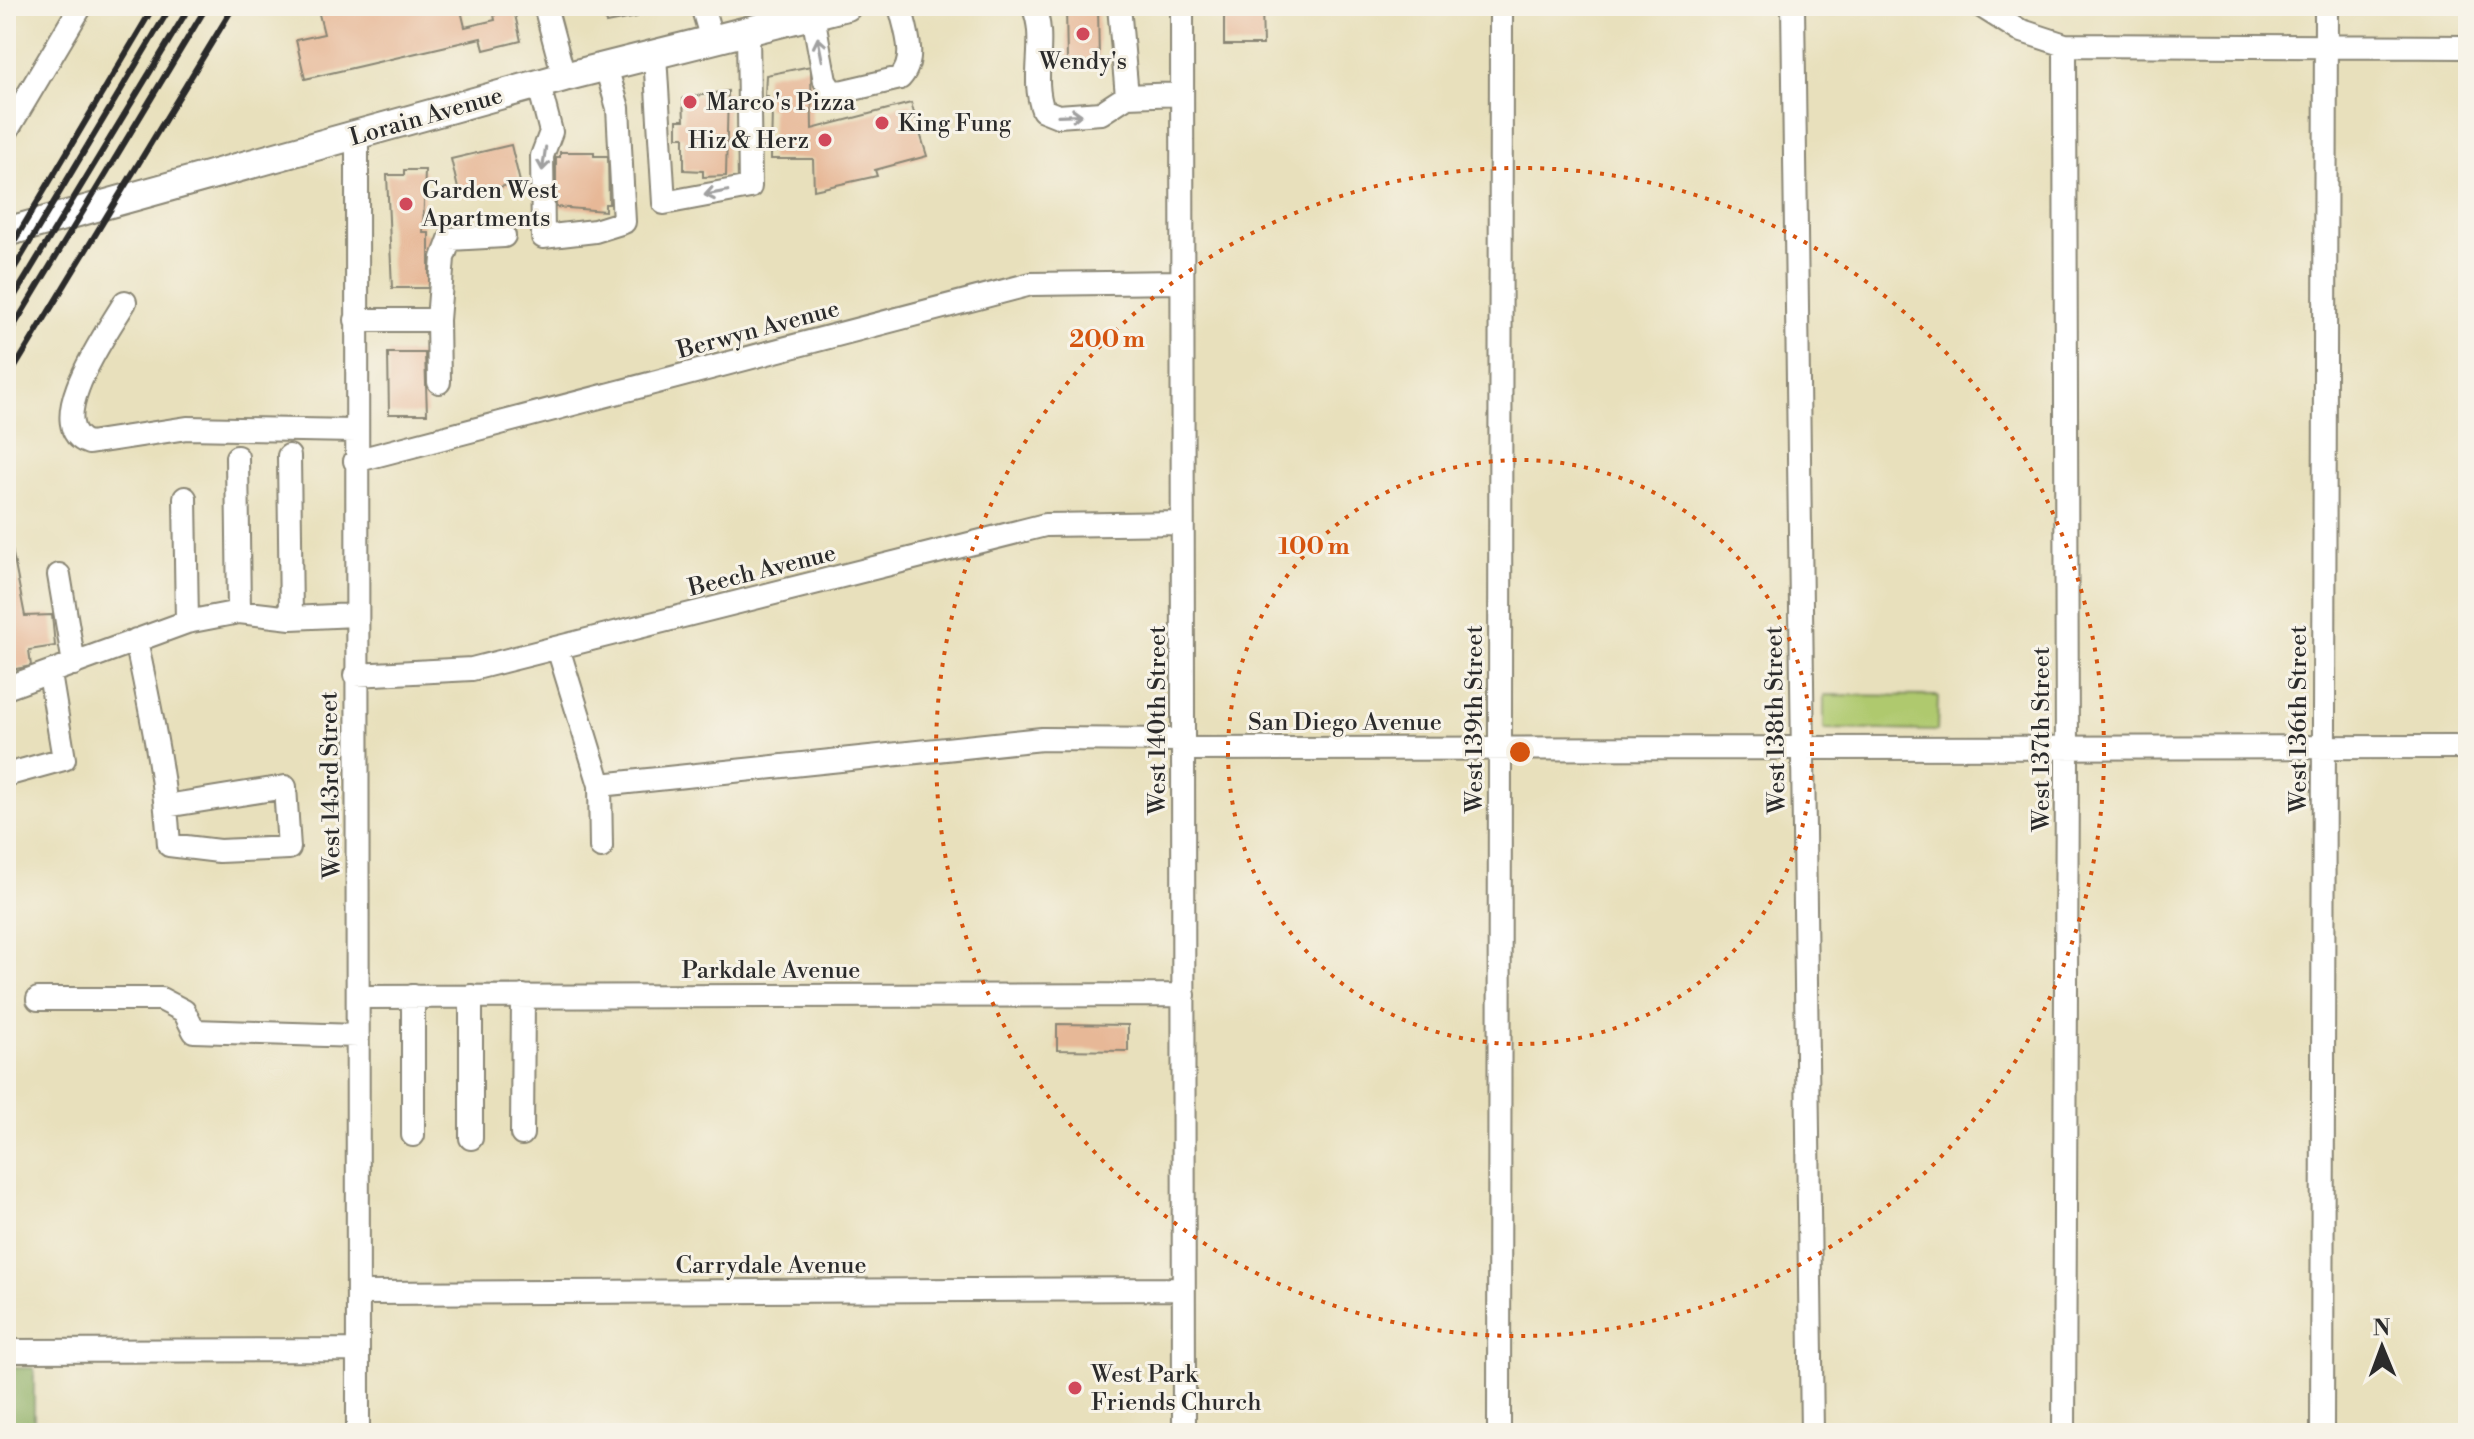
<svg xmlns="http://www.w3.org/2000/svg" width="2474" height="1439" font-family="'Libre Bodoni',serif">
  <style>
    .green { fill: #afc96e; stroke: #6d7a4c; stroke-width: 2 }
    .forest { fill: #8bad61; stroke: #5b6c46; stroke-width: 2 }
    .building { fill: #e7b897 }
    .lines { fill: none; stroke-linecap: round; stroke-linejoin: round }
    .minor-casing { stroke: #8a8674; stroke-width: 26 }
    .major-casing { stroke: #8a8674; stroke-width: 32 }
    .path { stroke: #8a8674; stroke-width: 4; stroke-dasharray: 2 6; stroke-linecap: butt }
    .minor { stroke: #fff; stroke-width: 22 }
    .major { stroke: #fff; stroke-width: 28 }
    .rail { stroke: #2b2b2b; stroke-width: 6 }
    .oneway { stroke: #a0a0a0 }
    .ring { fill: none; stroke: #d5540f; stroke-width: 4; stroke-dasharray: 4 8 }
    .poi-dot { fill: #d1495b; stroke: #f7f3e8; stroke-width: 3 }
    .labels { text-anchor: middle; stroke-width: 6; stroke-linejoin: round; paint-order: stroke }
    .poi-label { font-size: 24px; fill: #2b2b2b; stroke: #f7f3e8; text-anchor: start }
    .street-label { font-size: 24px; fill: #2b2b2b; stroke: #f7f3e8 }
    .centre { fill: #d5540f; stroke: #f7f3e8; stroke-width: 4 }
    .ring-label { font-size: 24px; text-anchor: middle; font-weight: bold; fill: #d5540f; stroke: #f7f3e8; stroke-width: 6; stroke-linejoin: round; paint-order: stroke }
  </style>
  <rect width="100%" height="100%" fill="#f7f3e8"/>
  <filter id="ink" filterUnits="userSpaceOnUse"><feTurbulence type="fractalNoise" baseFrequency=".0125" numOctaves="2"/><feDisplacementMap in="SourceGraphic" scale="16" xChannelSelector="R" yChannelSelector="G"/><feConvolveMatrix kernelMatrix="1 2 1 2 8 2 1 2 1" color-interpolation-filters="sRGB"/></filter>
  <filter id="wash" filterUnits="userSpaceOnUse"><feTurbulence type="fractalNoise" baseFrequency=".006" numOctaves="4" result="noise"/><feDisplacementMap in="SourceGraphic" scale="32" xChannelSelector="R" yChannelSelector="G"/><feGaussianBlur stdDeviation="1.8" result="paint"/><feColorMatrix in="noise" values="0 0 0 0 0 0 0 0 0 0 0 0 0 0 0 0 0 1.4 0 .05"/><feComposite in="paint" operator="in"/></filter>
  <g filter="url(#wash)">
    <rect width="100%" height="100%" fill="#e8e0bc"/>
    <path class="green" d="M1824,695L1938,696L1937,731L1824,729Z"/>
    <path class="forest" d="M6,1368H34V1433H6Z"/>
    <g id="blocks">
      <path class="building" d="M317,6H460L465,27L495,20L493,10L513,6L521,41L484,50L481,38L305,79L296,40L324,34Z
        M603,6H634L637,17L606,23Z
        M1066,6H1098L1099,62H1067Z
        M1224,7H1262L1263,45H1224Z
        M811,66L812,129L911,103L927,156L875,170L877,176L814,190L813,159H771L772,108H767L768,96H765L766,75Z
        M728,91L726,176L703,177V171L684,170V137H677V120H684L683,98Z
        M511,145L520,182L460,197L451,159Z
        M560,152H594V156H608L609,204H605V211L556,207V157H560Z
        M404,170H425L423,233H429V288H392L387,175H404Z
        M388,353H425L427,414H389Z
        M11,544L25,616L52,615L55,646L29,650L31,666L6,671V545Z
        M1057,1024L1128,1025V1051L1057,1050Z"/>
    </g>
  </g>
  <g filter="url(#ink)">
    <use href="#blocks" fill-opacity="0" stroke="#8a8674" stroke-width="2"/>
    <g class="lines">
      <defs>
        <path id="minor" d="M545,6L564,77
          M702,6L712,40
          M1033,6C1048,39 1030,76 1043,110L1058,116L1101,113L1127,96L1180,94
          M1119,6L1127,96
          M1182,6L1184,1433
          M1793,6L1812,1433
          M1981,6L2019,30L2065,45L2468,47
          M813,15L825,81L831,90L840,92L900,78C918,59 905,28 900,6
          M655,55L664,203L750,187L748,31
          M539,85L551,132L542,156L543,237L595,231L624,222L618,108L606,67
          M6,132L81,6
          M357,136L358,1433
          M125,302C110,328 39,426 89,443L187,428L355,431
          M356,320H438L443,258L450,239L504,236
          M438,320L439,382
          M289,456L291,618
          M237,457L239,612
          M355,461L1031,284L1180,282
          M185,498L187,622
          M59,575L74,664
          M136,640C150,709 165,774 169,845L219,851L289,848L285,787L166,806
          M558,648L600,785L601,847
          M355,675L472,669L1045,525L1182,523
          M6,688L187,622L239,612L291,618L355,615
          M1183,749L2468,747
          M6,775L64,759L50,674
          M600,785L1042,739L1183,740
          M413,996V1135
          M358,997L1184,995
          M38,999H161L184,1011L194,1031L358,1036
          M522,1134L523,996
          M471,1138V996
          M359,1293L1183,1289
          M6,1351L358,1350
          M1499,1433L1501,6
          M2064,1433L2067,762L2065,45
          M2322,1433L2326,6"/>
        <path id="major" d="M6,232L564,77L847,6"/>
      </defs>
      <use href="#minor" class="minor-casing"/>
      <use href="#major" class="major-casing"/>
      <path class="path" d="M870,1433L873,1429L959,1433"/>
      <use href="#minor" class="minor"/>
      <use href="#major" class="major"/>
      <path class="rail" d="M6,255L154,6
        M6,282L171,6
        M6,310L190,6
        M6,339L207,6
        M6,382L234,6"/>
    </g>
    <defs><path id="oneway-shaft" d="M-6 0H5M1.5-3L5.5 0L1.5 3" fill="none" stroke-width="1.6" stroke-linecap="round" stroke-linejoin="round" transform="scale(2)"/></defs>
    <g class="oneway">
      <use href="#oneway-shaft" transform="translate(820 49) rotate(-101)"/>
      <use href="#oneway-shaft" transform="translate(1070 115) rotate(-2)"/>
      <use href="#oneway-shaft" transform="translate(544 159) rotate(98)"/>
      <use href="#oneway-shaft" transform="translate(716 193) rotate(169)"/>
    </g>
  </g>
  <g class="ring">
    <circle cx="1520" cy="752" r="292"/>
    <circle cx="1520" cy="752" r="584"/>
  </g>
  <g class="poi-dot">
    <circle cx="1083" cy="34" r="8"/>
    <circle cx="690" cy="102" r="8"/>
    <circle cx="882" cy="123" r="8"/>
    <circle cx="825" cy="140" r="8"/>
    <circle cx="406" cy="204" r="8"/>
    <circle cx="1075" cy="1388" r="8"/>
  </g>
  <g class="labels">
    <g class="poi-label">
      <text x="1083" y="69" text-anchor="middle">Wendy's</text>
      <text x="706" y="110">Marco's Pizza</text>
      <text x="898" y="131">King Fung</text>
      <text x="809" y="148" text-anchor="end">Hiz &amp; Herz</text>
      <text x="422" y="198">Garden West<tspan x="422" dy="28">Apartments</tspan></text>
      <text x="1091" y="1382">West Park<tspan x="1091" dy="28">Friends Church</tspan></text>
    </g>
    <g class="street-label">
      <text transform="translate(426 116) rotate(-16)" y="8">Lorain Avenue</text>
      <text transform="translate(758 329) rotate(-15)" y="8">Berwyn Avenue</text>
      <text transform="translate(762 570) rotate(-14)" y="8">Beech Avenue</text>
      <text transform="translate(1474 719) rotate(-90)" y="8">West 139th Street</text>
      <text transform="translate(2298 719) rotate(-90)" y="8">West 136th Street</text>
      <text transform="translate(1157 720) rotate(-90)" y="8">West 140th Street</text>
      <text transform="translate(1775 720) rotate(-91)" y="8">West 138th Street</text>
      <text x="1345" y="730">San Diego Avenue</text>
      <text transform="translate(2041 739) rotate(-90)" y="8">West 137th Street</text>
      <text transform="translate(330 785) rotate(-91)" y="8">West 143rd Street</text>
      <text x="771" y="978">Parkdale Avenue</text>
      <text x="771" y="1273">Carrydale Avenue</text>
    </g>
  </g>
  <circle cx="1520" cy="752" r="12" class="centre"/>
  <g class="ring-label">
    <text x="1107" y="347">200 m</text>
    <text x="1314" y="554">100 m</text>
  </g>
  <rect width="2474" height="1439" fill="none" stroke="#f7f3e8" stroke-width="32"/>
  <g transform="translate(2382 1347) rotate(359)" stroke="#f7f3e8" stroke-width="6" paint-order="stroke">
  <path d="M0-6L14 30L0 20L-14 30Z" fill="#2b2b2b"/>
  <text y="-12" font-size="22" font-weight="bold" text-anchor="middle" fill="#2b2b2b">N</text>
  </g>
</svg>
